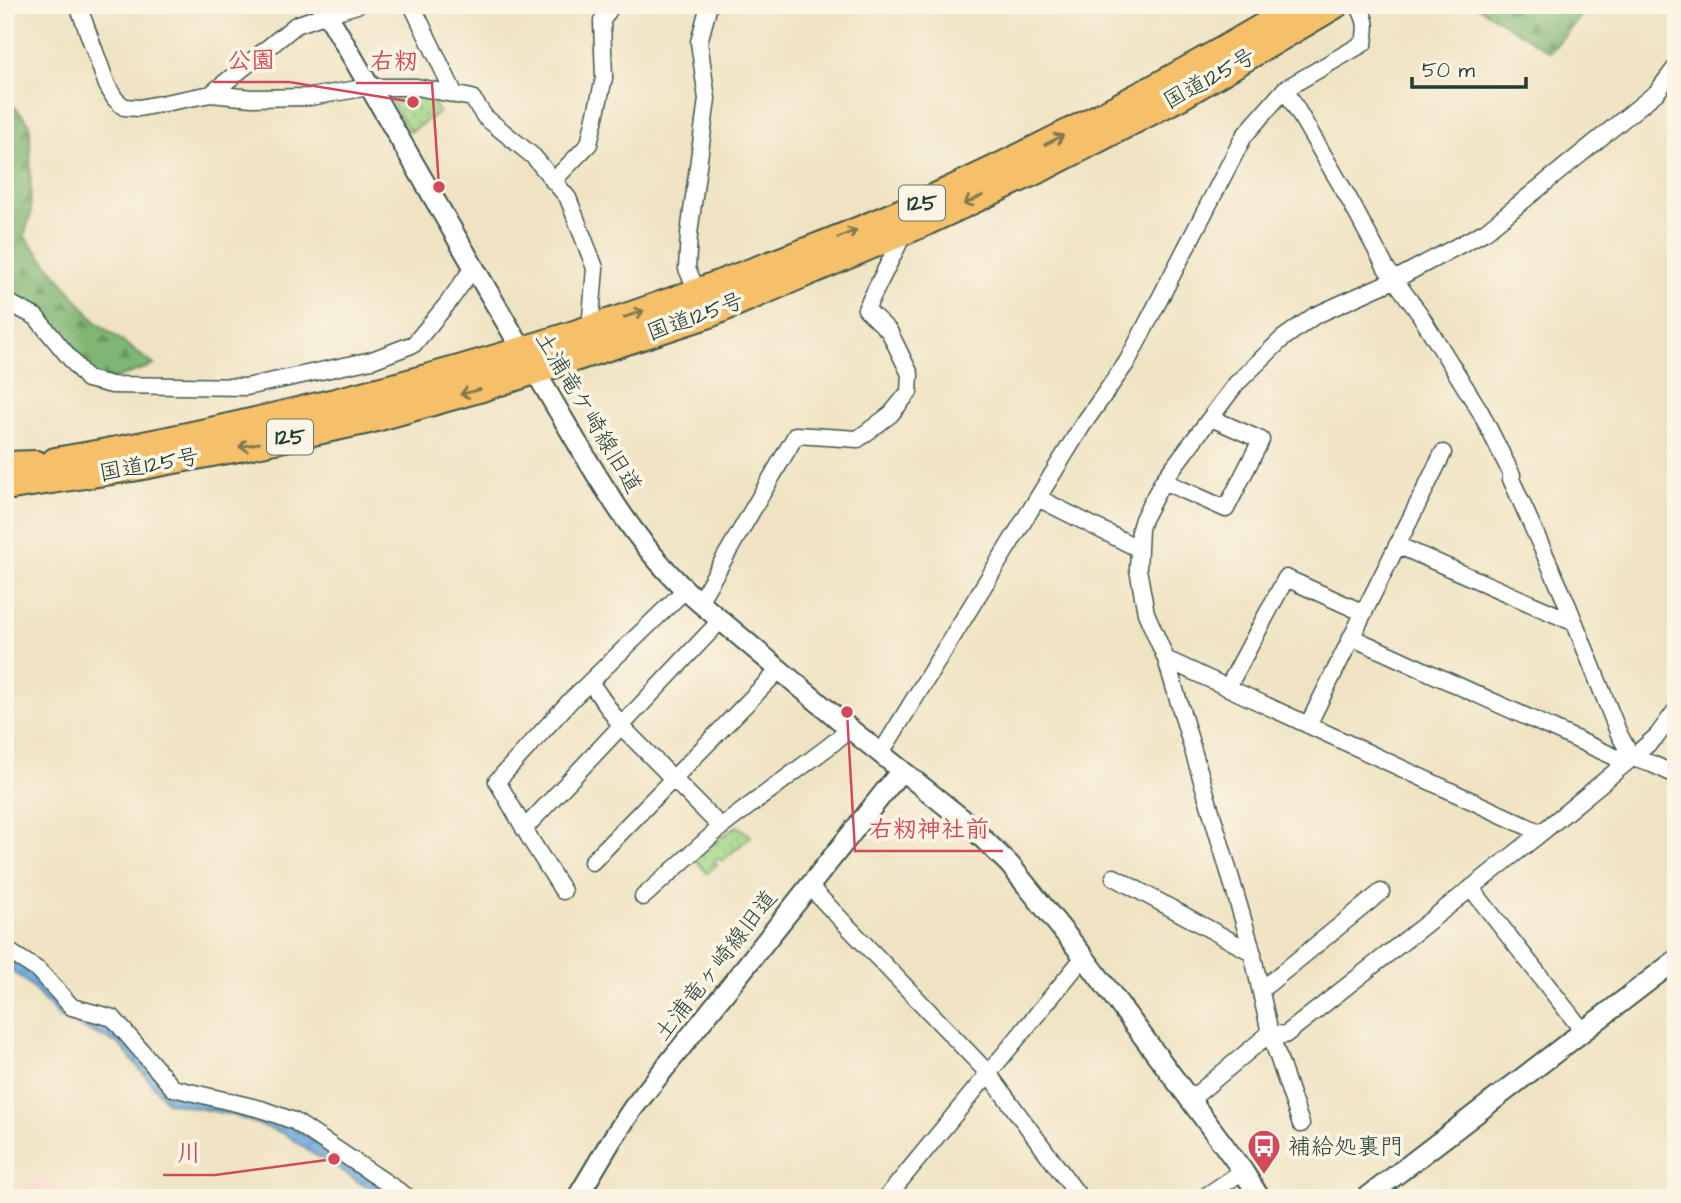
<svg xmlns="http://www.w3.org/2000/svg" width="1681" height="1203" font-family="'Architects Daughter','Klee One',sans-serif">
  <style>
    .built { fill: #f7d0ca }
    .green { fill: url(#green-dots); stroke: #60895d; stroke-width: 2 }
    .forest { fill: url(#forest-firs); stroke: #507a54; stroke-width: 2 }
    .water { fill: url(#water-waves); stroke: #467389; stroke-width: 2 }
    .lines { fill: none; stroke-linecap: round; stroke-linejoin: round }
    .minor-casing { stroke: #3e5649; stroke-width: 19 }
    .tertiary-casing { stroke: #3e5649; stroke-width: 23 }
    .trunk-casing { stroke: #3e5649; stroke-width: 30 }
    .minor { stroke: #fff; stroke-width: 16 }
    .tertiary { stroke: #fff; stroke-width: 19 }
    .trunk { stroke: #f6c06b; stroke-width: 26 }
    .oneway { stroke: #80784d }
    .labels { text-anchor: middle; stroke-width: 7; stroke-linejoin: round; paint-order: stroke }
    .shield { fill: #fcf5e5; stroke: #617469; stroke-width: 2 }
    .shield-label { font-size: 21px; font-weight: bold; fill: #1f3d34 }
    .street-label { font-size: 23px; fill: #1f3d34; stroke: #fcf5e5 }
    .poi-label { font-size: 23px; fill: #1f3d34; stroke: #fcf5e5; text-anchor: start }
    .leader { fill: none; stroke: #d1495b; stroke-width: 2.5 }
    .callout-dot { fill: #d1495b; stroke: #fcf5e5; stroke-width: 2.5 }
    .callout-label { font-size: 24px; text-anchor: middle; font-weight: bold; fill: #d1495b; stroke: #fcf5e5; stroke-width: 7; stroke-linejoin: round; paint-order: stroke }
  </style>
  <defs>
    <pattern id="green-dots" width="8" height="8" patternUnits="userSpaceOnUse" patternTransform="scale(1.75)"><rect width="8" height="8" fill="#a0d586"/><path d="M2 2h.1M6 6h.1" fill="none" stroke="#82ae6e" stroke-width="1.8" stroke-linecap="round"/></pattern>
    <pattern id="forest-firs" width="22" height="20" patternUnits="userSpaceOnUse" patternTransform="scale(1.75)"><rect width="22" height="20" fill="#80b673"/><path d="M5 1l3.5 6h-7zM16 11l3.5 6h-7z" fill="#68955f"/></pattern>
    <pattern id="water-waves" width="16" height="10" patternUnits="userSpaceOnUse" patternTransform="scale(1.75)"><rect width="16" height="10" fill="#6ca9de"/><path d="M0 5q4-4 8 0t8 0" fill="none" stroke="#588bb5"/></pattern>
  </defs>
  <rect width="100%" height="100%" fill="#fcf5e5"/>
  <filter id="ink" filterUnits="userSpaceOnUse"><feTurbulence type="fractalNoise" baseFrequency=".0143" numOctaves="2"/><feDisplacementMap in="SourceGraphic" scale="14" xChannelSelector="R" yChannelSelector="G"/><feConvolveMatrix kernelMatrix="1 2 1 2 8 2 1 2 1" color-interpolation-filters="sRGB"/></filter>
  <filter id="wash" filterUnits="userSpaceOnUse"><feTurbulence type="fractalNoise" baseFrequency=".00686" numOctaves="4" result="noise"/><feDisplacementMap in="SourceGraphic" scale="28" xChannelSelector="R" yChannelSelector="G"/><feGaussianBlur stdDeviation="1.57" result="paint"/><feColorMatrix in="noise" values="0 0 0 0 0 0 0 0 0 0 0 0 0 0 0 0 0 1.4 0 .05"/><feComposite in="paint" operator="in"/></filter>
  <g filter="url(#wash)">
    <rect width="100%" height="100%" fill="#f0e3c3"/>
    <path class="built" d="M40,1173L70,1198H18Z"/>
    <path class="green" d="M385,91L427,92L439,112L410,132Z
      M737,826L751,836L722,861L718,858L714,861L717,864L707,873L693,857Z"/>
    <path class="forest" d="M1475,5H1591L1550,52Z
      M5,97L30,124L31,214L24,236L95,321L154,365L94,386L5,287Z"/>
    <path class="water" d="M5,955L34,974L68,1011L124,1035L171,1092L290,1125L400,1198H382L331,1163L313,1154L285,1134L232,1115L167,1102L119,1044L60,1018L28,983L5,966Z"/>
  </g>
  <g filter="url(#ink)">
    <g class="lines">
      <defs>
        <path id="minor" d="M78,5L107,85L115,99L124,107L139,108L211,94L252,98L310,97L369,87H417L472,98L485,117L534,157L568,198L595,268L590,330
          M412,5L455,95
          M1285,89L1349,199L1386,268L1419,313L1480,411L1512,475L1511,479L1568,606L1619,734L1632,758L1652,764L1676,775
          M211,94L296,25L327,14L357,5
          M553,181L589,144L604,78L602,21L612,5
          M698,292L687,269L689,234L707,99L699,42L709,5
          M5,301L36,317L87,379L112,385L246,387L372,360L414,344L448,303L473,268
          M1163,481L1226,509L1261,440L1211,418
          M1038,498L1139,549
          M1397,545L1575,623
          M699,602L796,435L858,439L891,414L909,392L910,374L889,331L866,309L904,233
          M1351,637L1626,762
          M1166,659L1541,833
          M590,682L621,726L721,827
          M1228,687L1286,578L1364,613
          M1308,725L1443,453
          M881,753L1082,426L1127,362L1244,136L1285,89L1364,43C1367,26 1367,21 1358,5
          M524,829L720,621
          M592,862L779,670
          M1114,877L1253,953
          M809,886L988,1073L1080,1198
          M1471,888L1583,1031
          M563,891L532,842L497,781L572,699L685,590
          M643,897L721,827L828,747L850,729
          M5,949L38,970L72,1007L113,1018L173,1088L261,1109L294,1121L409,1198
          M1261,990L1381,892
          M1190,1100L1270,1033L1285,1035L1541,833L1632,758L1657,736L1676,710
          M1301,1124L1270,1033L1250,943L1166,659L1146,613L1138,569L1140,529L1143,519L1163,481L1236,384L1282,339L1314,316L1394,280L1486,231L1657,92L1676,67
          M886,1198L1084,957
          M1203,1198L1243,1171"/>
        <path id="tertiary" d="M322,5C396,131 467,258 542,383C588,460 630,543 699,602L850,729L965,821L1010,865L1084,957L1243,1171L1260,1198
          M577,1198L611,1141L633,1108L901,771
          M1366,1198L1676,960"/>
        <path id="trunk" d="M55,461C129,449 200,434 272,417C438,379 600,330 759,269C813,249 867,228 920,204C1050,145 1177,79 1300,5
          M5,465L36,464
          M5,487L132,468L233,449L369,420L482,388L707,315L924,223L1042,168L1179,97L1335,5"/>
      </defs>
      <use href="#minor" class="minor-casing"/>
      <use href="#tertiary" class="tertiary-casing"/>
      <use href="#trunk" class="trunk-casing"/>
      <use href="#minor" class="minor"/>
      <use href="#tertiary" class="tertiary"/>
      <use href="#trunk" class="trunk"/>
    </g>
    <defs><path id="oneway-shaft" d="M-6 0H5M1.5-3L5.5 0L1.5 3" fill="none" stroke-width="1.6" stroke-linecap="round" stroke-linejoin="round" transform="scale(1.75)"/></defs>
    <g class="oneway">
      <use href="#oneway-shaft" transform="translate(1054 140) rotate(-27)"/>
      <use href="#oneway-shaft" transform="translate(973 200) rotate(155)"/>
      <use href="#oneway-shaft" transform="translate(847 234) rotate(-23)"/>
      <use href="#oneway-shaft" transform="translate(634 314) rotate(-19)"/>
      <use href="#oneway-shaft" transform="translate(470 392) rotate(165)"/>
      <use href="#oneway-shaft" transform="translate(249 445) rotate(168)"/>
    </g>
  </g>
  <defs>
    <symbol id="bus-pin" viewBox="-11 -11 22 30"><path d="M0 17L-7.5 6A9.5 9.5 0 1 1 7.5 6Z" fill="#d1495b" stroke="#fcf5e5"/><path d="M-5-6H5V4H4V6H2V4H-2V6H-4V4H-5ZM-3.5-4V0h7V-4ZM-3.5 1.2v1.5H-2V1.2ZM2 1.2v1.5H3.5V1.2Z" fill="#fff"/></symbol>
  </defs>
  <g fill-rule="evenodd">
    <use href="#bus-pin" x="1245" y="1127" width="38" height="52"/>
  </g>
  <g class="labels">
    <g class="shield">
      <rect x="899" y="185.5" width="46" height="35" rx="5"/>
      <rect x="267" y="419.5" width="46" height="35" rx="5"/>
    </g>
    <g class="shield-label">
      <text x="922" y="210">125</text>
      <text x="290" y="444">125</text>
    </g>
    <g class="street-label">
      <text transform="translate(1209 78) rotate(-29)" y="8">国道125号</text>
      <text transform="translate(695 316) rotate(-20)" y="8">国道125号</text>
      <text transform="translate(589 412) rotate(59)" y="8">土浦竜ケ崎線旧道</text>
      <text transform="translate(149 464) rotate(-10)" y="8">国道125号</text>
      <text transform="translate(715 965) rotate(-52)" y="8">土浦竜ヶ崎線旧道</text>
    </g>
    <g class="poi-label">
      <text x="1288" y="1154">補給処裏門</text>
    </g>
  </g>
  <path class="leader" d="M413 102L289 82H213M439 187L432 83H356M847 712L855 851H1003M334 1159L215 1175H163"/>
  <g class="callout-dot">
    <circle cx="413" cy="102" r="7"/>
    <circle cx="439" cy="187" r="7"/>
    <circle cx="847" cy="712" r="7"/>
    <circle cx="334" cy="1159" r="7"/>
  </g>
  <g class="callout-label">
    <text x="251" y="68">公園</text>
    <text x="394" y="69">右籾</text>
    <text x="929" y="837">右籾神社前</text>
    <text x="189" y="1161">川</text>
  </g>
  <rect width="1681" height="1203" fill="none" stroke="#fcf5e5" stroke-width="28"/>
  <path d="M1412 77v10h114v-10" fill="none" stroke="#1f3d34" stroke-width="3.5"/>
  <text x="1422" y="77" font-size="21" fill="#1f3d34" stroke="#fcf5e5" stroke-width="5" paint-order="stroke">50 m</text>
</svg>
